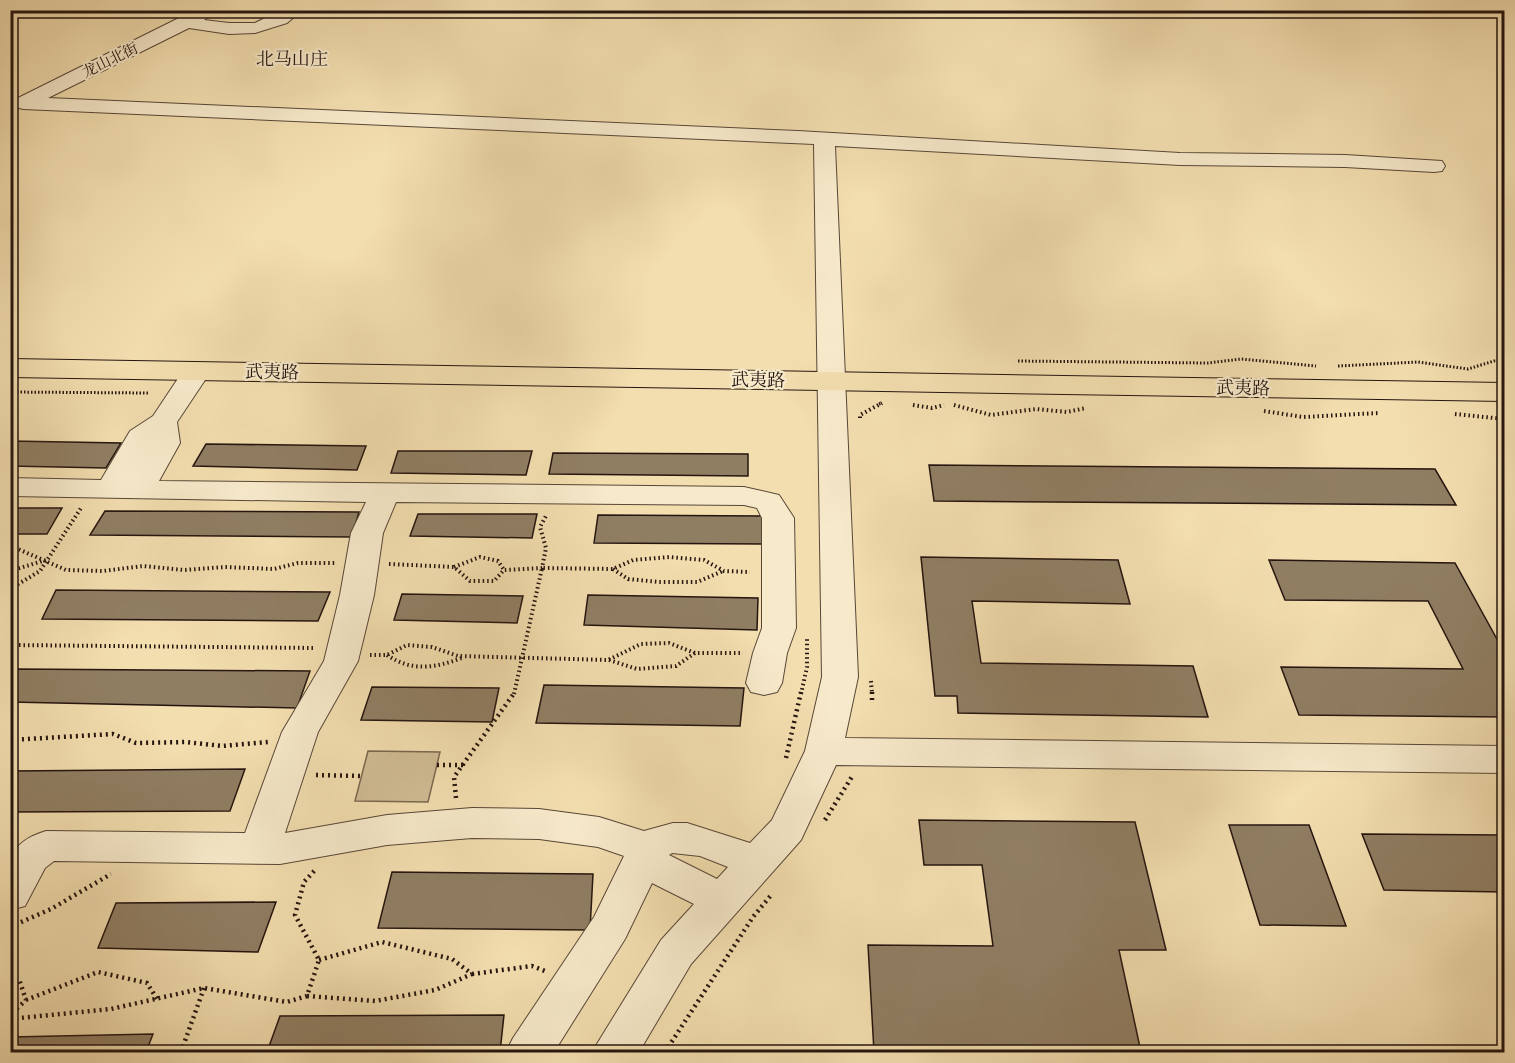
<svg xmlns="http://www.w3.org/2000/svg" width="1515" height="1063" font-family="'Old Standard TT','Noto Serif SC',serif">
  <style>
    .green { fill: #d0bc94; stroke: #7a6852; stroke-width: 1.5 }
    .building { fill: #907e63; stroke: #251510; stroke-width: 1.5 }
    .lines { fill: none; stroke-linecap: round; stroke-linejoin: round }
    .minor-casing { stroke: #584738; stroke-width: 2 }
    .major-casing { stroke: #251510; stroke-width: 2 }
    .path-far2 { stroke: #251510; stroke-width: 3; stroke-dasharray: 1.5 2; stroke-linecap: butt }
    .path-far1 { stroke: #251510; stroke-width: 4; stroke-dasharray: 1.5 3; stroke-linecap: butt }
    .path { stroke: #251510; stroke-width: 4.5; stroke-dasharray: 2 4; stroke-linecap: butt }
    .minor { fill: #f7eacb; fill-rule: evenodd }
    .major { fill: #f3deaf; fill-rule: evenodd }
    .labels { text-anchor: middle; stroke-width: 4.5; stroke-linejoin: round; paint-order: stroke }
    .far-street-label { font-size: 15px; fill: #251510; stroke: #f7eacb }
    .far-quarter-label { font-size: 18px; fill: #251510; stroke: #f7eacb }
    .street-label { font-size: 18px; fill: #251510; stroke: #f7eacb }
  </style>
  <rect width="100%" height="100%" fill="#f3deaf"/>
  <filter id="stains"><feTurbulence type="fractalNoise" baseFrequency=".00333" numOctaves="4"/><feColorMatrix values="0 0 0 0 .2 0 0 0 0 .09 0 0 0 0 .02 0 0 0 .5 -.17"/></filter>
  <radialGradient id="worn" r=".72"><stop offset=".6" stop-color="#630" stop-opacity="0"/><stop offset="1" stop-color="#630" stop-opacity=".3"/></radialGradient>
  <path class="green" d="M368,751L440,752L428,802L355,801Z"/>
  <path class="building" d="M10,441L121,443L106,468L10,466Z
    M206,444L366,446L357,470L193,466Z
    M398,451H532L526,475L391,473Z
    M553,453L748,454V476L549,474Z
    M929,465L1435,469L1456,505L934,501Z
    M10,508H62L47,534H10Z
    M105,511L359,512L352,537L90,535Z
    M418,514H537L532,538L410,536Z
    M598,515L765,516V544L594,543Z
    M921,557L1118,560L1130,604L972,601L981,663L1193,666L1208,717L958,713L957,696H935Z
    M1269,560L1455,563L1504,652V717L1299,715L1281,667L1463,669L1428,601L1285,600Z
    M56,590L330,592L318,621L42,619Z
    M402,594L523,596L517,623L394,620Z
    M588,595L758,598L757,630L584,625Z
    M16,669L310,671L297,708L10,702V678Z
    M544,685L744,688L740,726L536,723Z
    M372,687L499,688L492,722L361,720Z
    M245,769L230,811L10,812V771Z
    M919,820L1135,822L1166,950H1119L1141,1052H874L868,945L993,946L982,865H924Z
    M1229,825H1309L1346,926L1260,925Z
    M1362,834L1504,835V892L1384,890Z
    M392,872L593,874L590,930L378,928Z
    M276,902L258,952L98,948L116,903Z
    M504,1015L500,1052H267L280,1016Z
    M153,1034L146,1052H10V1037Z"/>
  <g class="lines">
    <defs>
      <path id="minor" d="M195,10H218L204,20L229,23H255L281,10H302L287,23L255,33L229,34L189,28L48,98L798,131L1180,153L1345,155L1442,161L1445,166L1442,171L1434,172L1345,167L1180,165L835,146L858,677L845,738L1504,746V773L836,765L801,840L691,964L639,1052H592L661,940L694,904L652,883L625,939L554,1052H506L513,1038L594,917L624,856L598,847L539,839L472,838L387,845L280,864L54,861L45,868L25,906L10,910C10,870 0,845 46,831L245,833L282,732L324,661L340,595L351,533L366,502L10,496V478L101,480L130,431L153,416L187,365L197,363L207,365L211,371L177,422L180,443L159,481L744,487L779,495L794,518L796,628L787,653L782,683L777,692L764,695L751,692L746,683L753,653L762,628V518L757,508L744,505L396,502L383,533L374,595L358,661L318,732L285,833L387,815L472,808L539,809L599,817L644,831L673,823H687L750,843L772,820L805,751L822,677L814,144L23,109L16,107L13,103L16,99ZM672,853L700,856L728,867L717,879L669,855Z"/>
      <path id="major" d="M10,359L1504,383V401L10,377Z"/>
    </defs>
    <use href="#minor" class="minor-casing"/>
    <use href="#major" class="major-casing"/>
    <path class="path-far2" d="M1018,361L1208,363L1241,359L1316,366
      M1338,366L1418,362L1468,369L1494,361L1504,362
      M10,392L148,393
      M879,404L882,403"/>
    <path class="path-far1" d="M913,405L932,408L944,405
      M954,405L991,415L1036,409L1067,412L1086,408
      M1264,411L1303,417L1379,413
      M1455,414L1504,419
      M860,418V415L882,403
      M10,549H18L66,570L103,571L143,566L184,570L225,567L274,569L298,563H336
      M389,564L454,567L470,581H494L504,570L542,568L546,548L540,527L547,514
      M454,567L480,557L498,561L504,570
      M613,569L628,579L659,582H697L723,571
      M10,571L46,560
      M10,589L40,571L81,508
      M10,645L316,648
      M370,655H387L407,645L432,647L458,656L608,660L641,644L669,643L695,653H743
      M387,655C412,672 435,668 462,658
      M609,660L637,669L676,666L695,653
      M871,681L872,694
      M514,694L542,568L613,569L633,560L669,557L704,560L724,571L750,572
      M801,694L807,667V639"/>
    <path class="path" d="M872,692V701
      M10,740L113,734L136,743L186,742L222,746L268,742
      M786,758L801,692
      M437,765H463
      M316,775L362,776
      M456,798L454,777L515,692
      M825,820L853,775
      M10,927L51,909L111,874
      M472,974L532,966L545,971
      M10,977L19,979L26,1000L10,1015
      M307,996L375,1001L435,990L472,974L452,959L382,942L319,960
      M26,1000L98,972L147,983L157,999
      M10,1019L111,1009L204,988L287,1002L307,996L319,960L295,915L304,882L315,870
      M181,1052L204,988
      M665,1052L753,917L772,894"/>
    <use href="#minor" class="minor"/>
    <use href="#major" class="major"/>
  </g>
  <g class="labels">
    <g class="far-street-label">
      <text transform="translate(110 60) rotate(-26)" y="5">龙山北街</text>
    </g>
    <g class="far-quarter-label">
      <text x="292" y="65">北马山庄</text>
    </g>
    <g class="street-label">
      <text transform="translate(272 372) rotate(1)" y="6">武夷路</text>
      <text transform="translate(758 380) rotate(1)" y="6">武夷路</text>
      <text transform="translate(1243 388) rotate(1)" y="6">武夷路</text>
    </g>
  </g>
  <rect width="1515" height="1063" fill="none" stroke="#f3deaf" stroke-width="36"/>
  <rect x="12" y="12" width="1491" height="1039" fill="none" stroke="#251510" stroke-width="3"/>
  <rect x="18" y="18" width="1479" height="1027" fill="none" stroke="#251510" stroke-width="1.5"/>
  <rect width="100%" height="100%" filter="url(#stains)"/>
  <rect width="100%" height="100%" fill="url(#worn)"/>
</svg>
